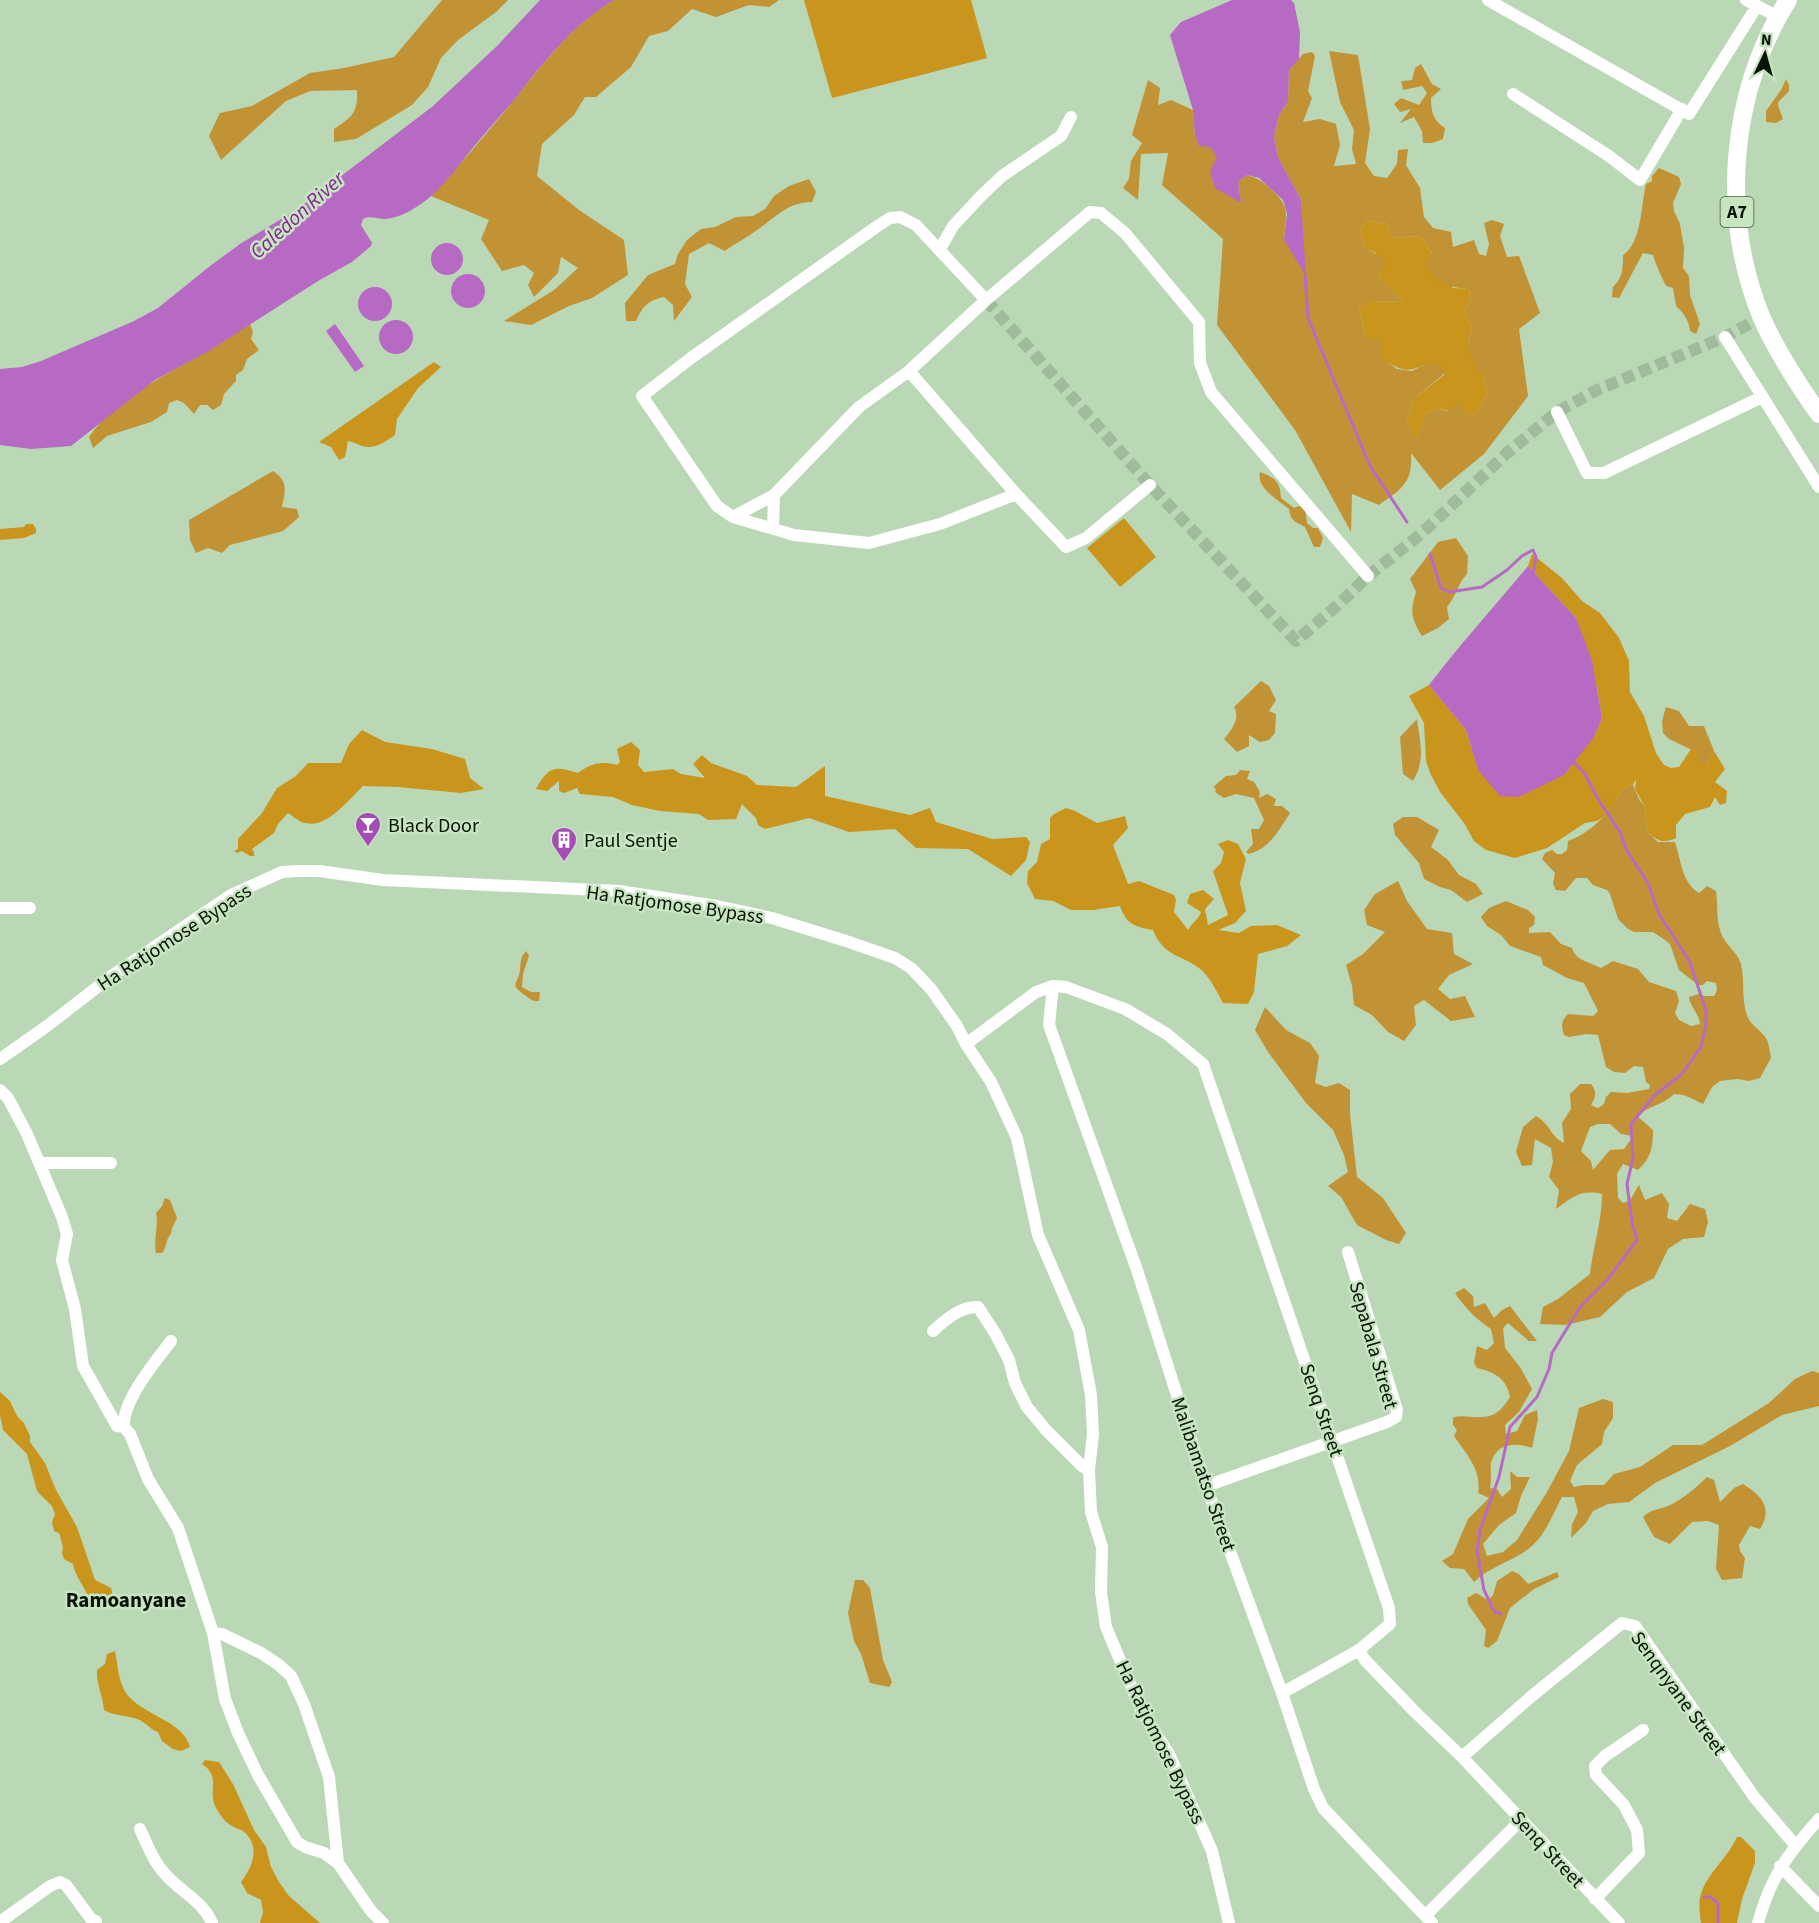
<svg xmlns="http://www.w3.org/2000/svg" width="1819" height="1923" font-family="'Source Sans 3',sans-serif">
  <style>
    .green { fill: #ca951c }
    .forest { fill: #c29335; fill-rule: evenodd }
    .water { fill: #b66ac4 }
    .lines { fill: none; stroke-linecap: round; stroke-linejoin: round }
    .stream { stroke: #b66ac4; stroke-width: 3 }
    .minor-tunnel { stroke: #9fbb9b; stroke-width: 12; stroke-dasharray: 12 6; stroke-linecap: butt }
    .minor { stroke: #fff; stroke-width: 12 }
    .primary { stroke: #fff; stroke-width: 18 }
    .labels { text-anchor: middle; stroke-width: 5; stroke-linejoin: round; paint-order: stroke }
    .shield { fill: #c7e5c1; stroke: #425340; stroke-width: 1.5 }
    .shield-label { font-size: 18px; font-weight: bold; fill: #091408 }
    .poi-label { font-size: 20px; fill: #091408; stroke: #c7e5c1; text-anchor: start }
    .street-label { font-size: 20px; fill: #091408; stroke: #c7e5c1 }
    .water-label { font-size: 21px; font-style: italic; fill: #822593; stroke: #c7e5c1 }
    .neighbourhood-label { font-size: 21px; font-weight: bold; fill: #091408; stroke: #c7e5c1 }
  </style>
  <rect width="100%" height="100%" fill="#bad8b5"/>
  <path class="green" d="M804,0H971L987,58L832,98Z
    M1366,220L1387,224L1393,238L1421,236L1453,288L1469,289L1471,300L1464,309L1472,328L1468,345L1483,374L1488,394L1475,415L1439,409L1426,413L1417,441L1407,421L1414,399L1445,374L1426,364C1406,374 1400,370 1381,358L1380,339L1366,338L1359,307L1371,301L1403,302L1378,276L1376,253L1367,249L1359,233Z
    M434,362L441,367L418,388L397,419L395,435C385,442 374,450 362,446C357,444 354,442 348,441L345,457L339,460L331,447L319,442Z
    M1124,518L1156,557L1120,587L1087,548Z
    M26,524H33L36,529V533L24,538L0,540V529L24,527Z
    M1532,554L1562,578L1582,601L1600,613L1619,638L1629,661L1630,692L1644,716L1656,753L1664,765L1671,768L1679,767L1691,749L1698,753L1707,766L1714,751L1725,769L1715,782L1727,791L1726,803L1720,805L1715,797L1710,807L1685,814L1676,825V838C1663,844 1658,841 1647,832L1645,807L1635,789L1636,779L1633,785L1621,790L1613,806L1603,817L1597,821L1585,823L1547,848L1515,858L1486,850L1474,841L1464,823L1440,792L1430,773L1426,761L1424,723L1409,696L1429,685L1466,730L1478,770L1594,737L1602,718L1597,688L1576,618L1528,566Z
    M362,730L385,742L432,749L465,759L470,778L484,789L461,793L398,787L363,786C349,799 327,829 305,823C299,822 293,816 288,813L278,824L274,833L252,849L254,852V856H250L242,851L237,853L234,851L238,849V839L262,813L277,788L296,776L308,763H341L349,744Z
    M631,742L640,750L638,765L644,772L673,769L681,774L705,778L693,764L702,755L711,763L747,776L757,785L796,787L825,766V796L910,815L930,808L936,822L992,839L1026,837L1030,842L1026,860L1011,876L968,849L916,848L895,829L849,832L809,818L765,829L758,825L756,818L742,804L736,819L708,820L699,814L660,811L632,805L613,797L580,794L577,788L564,793L559,791V781L547,791L536,789C548,767 554,765 578,773C592,763 601,761 617,765L620,762L617,749Z
    M1066,808L1075,811L1097,823L1125,816L1128,828L1113,845L1128,884L1139,881L1174,895L1176,900L1174,912L1188,930C1192,923 1198,920 1201,912L1187,903L1190,894L1203,890L1214,899L1205,909L1208,925L1228,915L1213,871L1221,863L1224,852L1218,844L1228,840L1238,844L1246,859L1240,883L1246,911L1235,923L1218,930L1239,933L1251,926L1277,925L1301,935L1287,946L1258,954L1254,992L1248,1004L1223,1003C1218,994 1213,983 1206,975C1189,954 1165,961 1153,930C1135,927 1126,924 1120,906L1093,910H1071L1053,901L1035,899L1027,883L1028,871L1037,862L1041,844L1050,839V818L1054,814Z
    M0,1392L10,1401L17,1416L24,1423L30,1436V1442L45,1463L56,1490L77,1527L95,1580L111,1588L114,1600L112,1603L89,1598C84,1586 75,1576 73,1564L64,1559L62,1553L63,1547L59,1533L54,1531L52,1522L55,1514L52,1506L37,1491L27,1454L3,1430L0,1415Z
    M115,1651C118,1665 118,1681 126,1693C141,1715 183,1720 190,1747L181,1751L173,1749L162,1741L158,1732C149,1729 146,1722 137,1719C126,1715 114,1716 104,1710C103,1696 96,1684 97,1670L105,1664L107,1654Z
    M205,1760L219,1762L233,1784L254,1830L266,1847L271,1867L279,1882L289,1896L320,1923H260L263,1912L261,1900L247,1893L241,1882C253,1867 261,1845 243,1831C240,1829 237,1829 234,1827C226,1824 219,1814 215,1806C208,1788 221,1777 202,1764Z
    M1737,1837H1741L1755,1851V1863L1742,1899L1737,1923H1701C1700,1914 1698,1903 1701,1894C1707,1873 1728,1858 1737,1837Z"/>
  <path class="forest" d="M442,0H508L496,12L458,40L441,58L428,87L412,105L356,139L334,142V129C352,117 358,113 357,90L310,91L286,101L221,160L209,136L220,113L252,106L310,73L344,68L394,57Z
    M614,0H779L769,7L749,5L716,17L692,9L668,31L649,36L631,67L596,97H585L574,115L542,144L537,176L579,210L624,240L628,275L592,298L569,306L531,325L504,321L554,290L578,268L561,257L558,273L534,297L528,285L534,273L524,265L502,271L481,239L489,220L431,196C460,165 487,133 513,101C544,63 571,25 614,0Z
    M1329,51L1358,55L1370,129L1365,163L1374,176L1387,178L1397,164L1398,150L1408,149L1406,165L1420,188L1424,217L1433,228L1451,232L1453,247L1474,240L1479,254L1486,256L1489,244L1484,223L1492,220L1504,224L1500,236L1507,257L1519,256L1540,313L1519,329L1528,396L1484,454L1440,490L1411,453C1413,484 1401,489 1379,505L1352,494L1351,532L1295,430L1217,325L1223,239L1162,185L1168,153L1141,154L1138,200L1123,188L1129,179L1131,161L1142,143L1132,135L1148,80L1160,88L1158,105L1171,100L1193,110L1195,135L1210,147L1218,157L1241,203L1238,182L1247,175C1258,178 1263,182 1271,189C1291,207 1286,215 1284,240L1302,231L1301,200L1278,157L1274,136L1279,115L1288,102L1289,70L1303,54L1312,52L1315,56L1308,91L1312,98L1303,122L1320,119L1336,124L1340,145L1334,166L1356,164L1352,149L1354,130L1340,102ZM1366,220L1387,224L1393,238L1421,236L1433,255L1425,265C1438,282 1448,288 1469,289L1471,300L1464,309L1472,328L1468,345L1476,368L1483,374L1488,394L1475,415L1464,413L1460,401L1447,411L1439,409L1426,413L1417,440L1407,421L1414,399L1445,373L1441,365L1426,364L1412,371L1397,369L1382,358L1380,338H1366L1359,307L1371,301L1403,302L1378,276L1387,260L1367,249L1359,233Z
    M1421,64L1432,84L1441,89L1431,98C1431,111 1433,121 1445,128L1443,139L1432,143H1423L1422,131L1414,117L1400,123L1411,109L1400,112L1394,104L1401,98L1419,105L1427,93L1422,86L1403,90L1401,81L1412,80L1415,68Z
    M1786,79L1789,85V91C1775,107 1776,98 1783,119L1776,123L1766,122V111L1781,90Z
    M1659,168L1679,177L1681,184L1673,203L1674,211L1680,224L1684,248L1683,268L1689,276L1690,295L1700,324L1696,334L1690,331C1689,321 1684,313 1676,306L1673,288L1666,286C1661,276 1656,265 1653,255L1643,253L1619,298L1612,297L1613,287C1623,278 1623,267 1623,255C1642,243 1641,204 1646,184L1652,181V176Z
    M809,179L816,192L812,202C788,202 776,217 757,230C747,238 735,243 725,251L709,243L689,254L685,284L692,297L674,321L673,305L664,297C647,301 643,306 636,321H626L625,303L648,275L675,264L678,254L687,240L701,229L715,227L736,217L753,216L765,209L774,196L789,186Z
    M250,324L253,332L251,339L259,350L247,359L243,370L236,375V381L224,394L221,405L213,410L207,405H200L194,414L184,403L177,400L169,403L167,412L151,422L107,436L93,448L89,437C116,398 166,375 206,352C221,344 235,333 250,324Z
    M273,471C289,482 285,490 282,507L297,509L299,517L283,531L230,545L222,553L208,548L196,553L190,540L189,520Z
    M1260,472C1275,478 1280,481 1281,498L1294,508L1299,506L1305,509L1307,523L1313,528H1318L1323,538L1320,547H1314L1305,527C1295,521 1291,522 1289,509C1279,500 1256,489 1260,472Z
    M1456,538L1468,556L1467,574C1457,585 1457,595 1447,607L1449,619L1438,628L1422,636C1411,619 1410,611 1416,592L1410,579L1438,542Z
    M1261,681L1269,686L1276,700L1269,711L1276,714L1275,733L1269,740L1260,742L1249,735V746L1237,752L1224,739C1231,730 1241,719 1234,707Z
    M1666,707L1679,711L1689,726H1704L1714,751L1707,766L1698,760V753L1669,739L1663,733L1662,721Z
    M1417,719C1420,743 1426,759 1413,781L1403,774L1400,737Z
    M1240,770L1250,771L1247,779L1254,782L1260,792L1259,798L1267,794L1276,799L1274,806H1282L1290,813C1280,829 1269,849 1249,854L1246,852L1253,844L1251,829H1259L1264,820L1254,798L1236,794L1224,798L1215,792L1216,789L1213,787L1226,776L1236,775Z
    M1633,785L1639,799L1645,807L1647,832L1658,842H1675C1681,860 1682,883 1699,893L1707,886L1716,891C1718,904 1716,920 1721,933C1725,945 1737,951 1741,964C1745,981 1741,998 1747,1015C1750,1026 1762,1030 1767,1040C1769,1045 1770,1053 1771,1058L1760,1078L1749,1081L1738,1079L1720,1081L1712,1087L1703,1104C1692,1099 1686,1094 1674,1094C1663,1105 1648,1106 1637,1116L1653,1130C1653,1148 1651,1158 1638,1170L1623,1164L1617,1174L1618,1198L1623,1203L1630,1200L1639,1185L1645,1200L1662,1193L1669,1204L1667,1218L1677,1221L1690,1204L1705,1209L1708,1222L1704,1237L1683,1239L1668,1249L1654,1278L1627,1292L1600,1317L1565,1325L1540,1324L1543,1307L1558,1299L1590,1274C1593,1247 1602,1221 1602,1194C1580,1189 1573,1197 1556,1209L1559,1190L1549,1177L1553,1162L1551,1148L1535,1139L1532,1165L1522,1166L1516,1152L1523,1127L1536,1116C1552,1126 1549,1135 1564,1143L1562,1123L1571,1109L1570,1094L1580,1084H1591C1597,1091 1596,1097 1591,1105L1598,1108L1604,1104L1606,1097L1611,1092L1627,1093L1649,1089L1650,1085L1646,1082L1643,1067L1634,1066L1625,1073L1614,1072L1606,1067L1598,1035L1586,1034L1569,1037L1564,1035C1561,1026 1561,1021 1568,1014L1593,1016L1598,1011L1584,983L1567,978L1543,965L1541,957L1510,946L1501,935L1487,926L1481,917L1489,908L1506,901L1528,910L1535,917L1534,925L1529,928V933L1550,932L1561,944L1572,948C1576,961 1590,962 1601,968L1613,961L1638,969L1649,982L1676,991L1679,1001L1675,1013L1679,1020L1691,1026L1700,1024C1699,1013 1690,1007 1689,997L1699,994L1704,996H1714L1717,990L1716,983L1707,981L1703,985H1698L1679,970L1670,944L1665,940L1653,932H1634L1628,929L1618,919L1610,894L1607,890L1593,885L1587,878H1576L1565,891L1556,890L1553,884L1555,873L1542,859L1545,853L1552,850L1557,854H1562L1567,850L1568,841C1591,833 1611,812 1621,790ZM1598,1124H1610L1621,1134L1633,1136L1624,1149L1610,1150L1593,1170L1591,1161L1581,1151L1590,1127Z
    M1403,817H1417L1439,830L1431,847L1448,860L1459,875L1476,884L1483,894L1467,902L1451,890L1440,887L1424,879L1419,863L1395,835L1393,824Z
    M1398,881L1407,901L1427,929L1452,933L1454,954L1473,964L1449,975L1438,989L1450,999L1465,996L1475,1017L1451,1021L1424,1000L1414,1006L1416,1025L1404,1041L1388,1032L1372,1015L1354,1005L1352,986L1346,965L1363,954L1385,932L1367,925L1364,910L1375,894Z
    M526,951L529,956L523,974L522,987L531,992H540L539,1001C532,1001 531,1000 526,996C507,983 519,985 520,969C521,961 520,958 526,951Z
    M1265,1007L1286,1030L1310,1043L1319,1056L1315,1083L1326,1087L1339,1083L1350,1090V1114L1357,1177L1383,1198L1406,1233L1399,1244L1386,1240L1357,1225L1341,1197L1328,1186L1348,1172L1344,1155L1333,1130L1306,1103L1268,1052L1255,1030Z
    M165,1198L170,1200L177,1218L172,1228L171,1234C165,1240 167,1248 162,1253H156C153,1239 159,1227 156,1213L162,1206Z
    M1464,1288L1473,1296L1474,1307L1485,1303L1494,1318L1502,1310L1510,1306L1537,1341H1529L1508,1323L1503,1328L1505,1348L1520,1367L1532,1389L1519,1412L1505,1425L1506,1434L1517,1431L1525,1415L1537,1410L1538,1419L1532,1448C1516,1442 1496,1443 1491,1463C1490,1469 1492,1480 1490,1488L1497,1489L1502,1497L1511,1489L1510,1471L1517,1477H1530L1521,1496L1516,1513L1499,1525L1483,1544L1487,1556L1503,1552L1517,1540L1547,1492L1569,1451L1579,1408L1603,1399L1613,1402V1418L1604,1432L1602,1444L1577,1465L1570,1481L1574,1487L1584,1485H1604L1614,1474L1640,1467L1673,1445H1702L1769,1403L1795,1379L1812,1371L1819,1373V1406L1782,1415L1730,1446L1655,1483L1629,1502L1608,1504L1593,1511L1586,1523L1571,1538L1572,1524L1578,1512L1574,1497H1562C1554,1512 1546,1533 1533,1545C1516,1561 1491,1565 1474,1582L1464,1569L1450,1568L1442,1561L1453,1554L1468,1519L1489,1498L1478,1493C1482,1469 1466,1454 1454,1436L1457,1430L1453,1425V1418C1460,1415 1465,1417 1473,1417C1493,1418 1499,1414 1510,1397C1507,1379 1495,1372 1477,1368L1474,1363L1477,1346L1487,1350L1494,1343L1491,1329C1476,1319 1465,1308 1455,1293Z
    M1707,1477L1714,1480L1720,1502L1734,1488L1743,1484C1762,1496 1773,1508 1760,1529L1750,1526L1739,1545L1740,1551L1745,1558L1742,1578L1722,1580L1716,1569L1719,1525L1708,1521L1692,1522L1670,1544L1654,1537L1643,1517C1651,1509 1658,1510 1668,1506C1682,1500 1697,1487 1707,1477Z
    M1512,1571L1519,1574L1528,1584L1557,1572L1559,1577L1534,1589L1510,1608L1497,1641L1488,1648L1484,1646L1486,1630L1468,1604L1467,1598L1476,1593L1488,1600L1493,1595L1497,1581Z
    M855,1580H863L870,1588L883,1660L892,1682L889,1687L870,1683L861,1654L854,1641L848,1613Z"/>
  <path class="water" d="M540,0H614C572,25 544,62 514,100C500,116 486,132 472,149C459,165 446,183 430,197C418,207 401,218 385,219C377,219 370,215 363,219L361,225L372,243L371,246L352,262L318,281L209,351L155,380L71,446L31,449L0,445V369L22,367L41,361L134,321L158,308L210,266L240,244L298,209L433,106L497,46Z
    M1232,0H1291L1294,3L1300,32L1299,59L1289,70L1288,102L1279,115L1274,136L1278,157L1301,200L1306,276L1284,240L1287,214L1283,200L1259,178L1247,175L1238,182L1241,203L1215,188L1210,172L1217,157L1210,147L1199,146L1195,135L1193,110L1170,35L1181,22Z
    M431 259a16 16 0 1 1 32 0a16 16 0 1 1-32 0Z
    M451 291a17 17 0 1 1 34 0a17 17 0 1 1-34 0Z
    M358 304a17 17 0 1 1 34 0a17 17 0 1 1-34 0Z
    M379 337a17 17 0 1 1 34 0a17 17 0 1 1-34 0Z
    M335,324L364,366L355,372L326,331Z
    M1528,566L1576,618L1592,660L1602,718L1594,737L1564,775L1519,797L1500,796L1478,770L1466,730L1429,685C1460,644 1495,606 1528,566Z"/>
  <g class="lines">
    <path class="stream" d="M1305,275L1308,318L1370,466L1407,522
      M1430,554L1441,588L1449,592L1482,587L1507,570L1522,556L1533,550L1536,557L1533,574
      M1501,1614L1494,1611L1484,1590L1477,1551L1480,1530L1499,1477L1510,1427L1537,1397L1549,1369L1552,1353L1580,1307L1608,1279L1637,1240L1632,1223L1627,1184L1633,1158L1631,1124L1655,1095L1682,1074L1701,1047L1706,1025V1011L1690,962L1659,914L1648,883L1627,851L1620,832L1598,799L1585,774L1573,761
      M1704,1897H1710L1718,1903V1923"/>
    <path class="minor-tunnel" d="M986,300L1150,485L1296,641L1339,604L1368,576L1421,534L1507,453L1557,412L1597,390L1725,337L1762,317"/>
    <path class="minor" d="M1488,0L1689,114L1757,6
      M1746,0L1778,17
      M1513,94L1609,156L1640,180L1682,109
      M900,217L916,225L986,300L909,371L859,407L774,495L733,517L717,506L642,396L691,358L879,225L890,218Z
      M940,249L953,226L981,196L1002,176L1061,136L1071,117
      M986,300L1090,212L1101,213L1125,233L1199,322L1200,363L1211,392L1368,576
      M1725,337L1819,487
      M909,371L1016,494L1066,547L1086,538L1150,485
      M1557,412L1587,473H1604L1762,397
      M733,517L794,535L869,543L940,524L1016,494
      M773,529L774,495
      M0,908H30
      M1053,986L1049,1025L1137,1270L1206,1486L1282,1693L1314,1789L1323,1808L1432,1923
      M966,1044L1036,992L1053,986L1066,987L1125,1009L1167,1034L1203,1064L1389,1608L1390,1624L1359,1650L1365,1660L1415,1712L1462,1757L1619,1923
      M0,1059L47,1026L113,975L231,895L282,872L297,871H319L383,880L619,891L717,906L772,918L849,942L895,958L911,968L931,989L957,1026L966,1044L991,1082L1017,1138L1038,1235L1079,1330L1091,1395L1093,1434L1089,1470L1091,1512L1102,1547L1101,1592L1106,1627L1142,1712L1169,1754L1212,1851L1229,1923
      M0,1090L8,1098L27,1134L62,1217L67,1234L62,1260L75,1309L83,1366L117,1426L124,1427L130,1434L148,1479L178,1528L213,1633L225,1699L238,1733L258,1775L297,1842L305,1847L324,1853L338,1863L371,1911L383,1923
      M39,1163H111
      M933,1331C945,1320 961,1306 978,1307L995,1333L1009,1360L1015,1383L1027,1407L1046,1430L1082,1466L1089,1470
      M124,1427C122,1401 155,1362 171,1341
      M1206,1486L1387,1422L1396,1417L1397,1410L1348,1252
      M213,1633L222,1634L261,1653L279,1665L291,1676L304,1704L329,1777L338,1863
      M1282,1693L1359,1650
      M1462,1757L1533,1695L1622,1623L1635,1626L1755,1798L1796,1846
      M140,1829C147,1844 154,1863 166,1875C181,1892 204,1902 212,1923
      M1780,1866L1819,1906
      M1595,1899L1639,1853L1637,1830L1624,1805L1596,1775L1595,1766L1605,1756L1643,1730
      M1425,1916L1521,1820
      M0,1922L50,1886L60,1882L66,1885L92,1920L96,1921
      M1758,1923C1771,1876 1787,1855 1819,1819"/>
    <path class="primary" d="M1788,0C1730,93 1720,214 1761,316C1776,351 1797,383 1819,414"/>
  </g>
  <defs>
    <symbol id="bar-pin" viewBox="-11 -11 22 30"><path d="M0 17L-7.5 6A9.5 9.5 0 1 1 7.5 6Z" fill="#a64cb7" stroke="#c7e5c1"/><path d="M-6-5H6L.8 .8V4.5H3.5V6h-7V4.5H-.8V.8Z" fill="#fff"/></symbol>
    <symbol id="building-pin" viewBox="-11 -11 22 30"><path d="M0 17L-7.5 6A9.5 9.5 0 1 1 7.5 6Z" fill="#a64cb7" stroke="#c7e5c1"/><path d="M-4-6H4V6H1V3H-1V6H-4ZM-2.5-4.3h1.7v1.8h-1.7ZM.8-4.3h1.7v1.8H.8ZM-2.5-1h1.7V.8h-1.7ZM.8-1h1.7V.8H.8Z" fill="#fff"/></symbol>
  </defs>
  <g fill-rule="evenodd">
    <use href="#bar-pin" x="353" y="810" width="30" height="40"/>
    <use href="#building-pin" x="549" y="825" width="30" height="40"/>
  </g>
  <g class="labels">
    <rect class="shield" x="1720.5" y="197" width="33" height="30" rx="4.5"/>
    <g class="shield-label">
      <text x="1737" y="218">A7</text>
    </g>
    <g class="poi-label">
      <text x="388" y="832">Black Door</text>
      <text x="584" y="847">Paul Sentje</text>
    </g>
    <g class="street-label">
      <text transform="translate(675 904) rotate(8)" y="7">Ha Ratjomose Bypass</text>
      <text transform="translate(174 937) rotate(-33)" y="7">Ha Ratjomose Bypass</text>
      <text transform="translate(1374 1345) rotate(74)" y="7">Sepabala Street</text>
      <text transform="translate(1322 1410) rotate(71)" y="7">Senq Street</text>
      <text transform="translate(1204 1474) rotate(71)" y="7">Malibamatso Street</text>
      <text transform="translate(1679 1693) rotate(54)" y="7">Senqnyane Street</text>
      <text transform="translate(1161 1742) rotate(64)" y="7">Ha Ratjomose Bypass</text>
      <text transform="translate(1548 1849) rotate(47)" y="7">Senq Street</text>
    </g>
    <g class="water-label">
      <text transform="translate(297 215) rotate(-42)" y="7">Caledon River</text>
    </g>
    <g class="neighbourhood-label">
      <text x="126" y="1607">Ramoanyane</text>
    </g>
  </g>
  <g transform="translate(1765 54) rotate(5)" stroke="#c7e5c1" stroke-width="4.5" paint-order="stroke">
  <path d="M0-4.5L10 22L0 15L-10 22Z" fill="#091408"/>
  <text y="-9" font-size="16" font-weight="bold" text-anchor="middle" fill="#091408">N</text>
  </g>
</svg>
